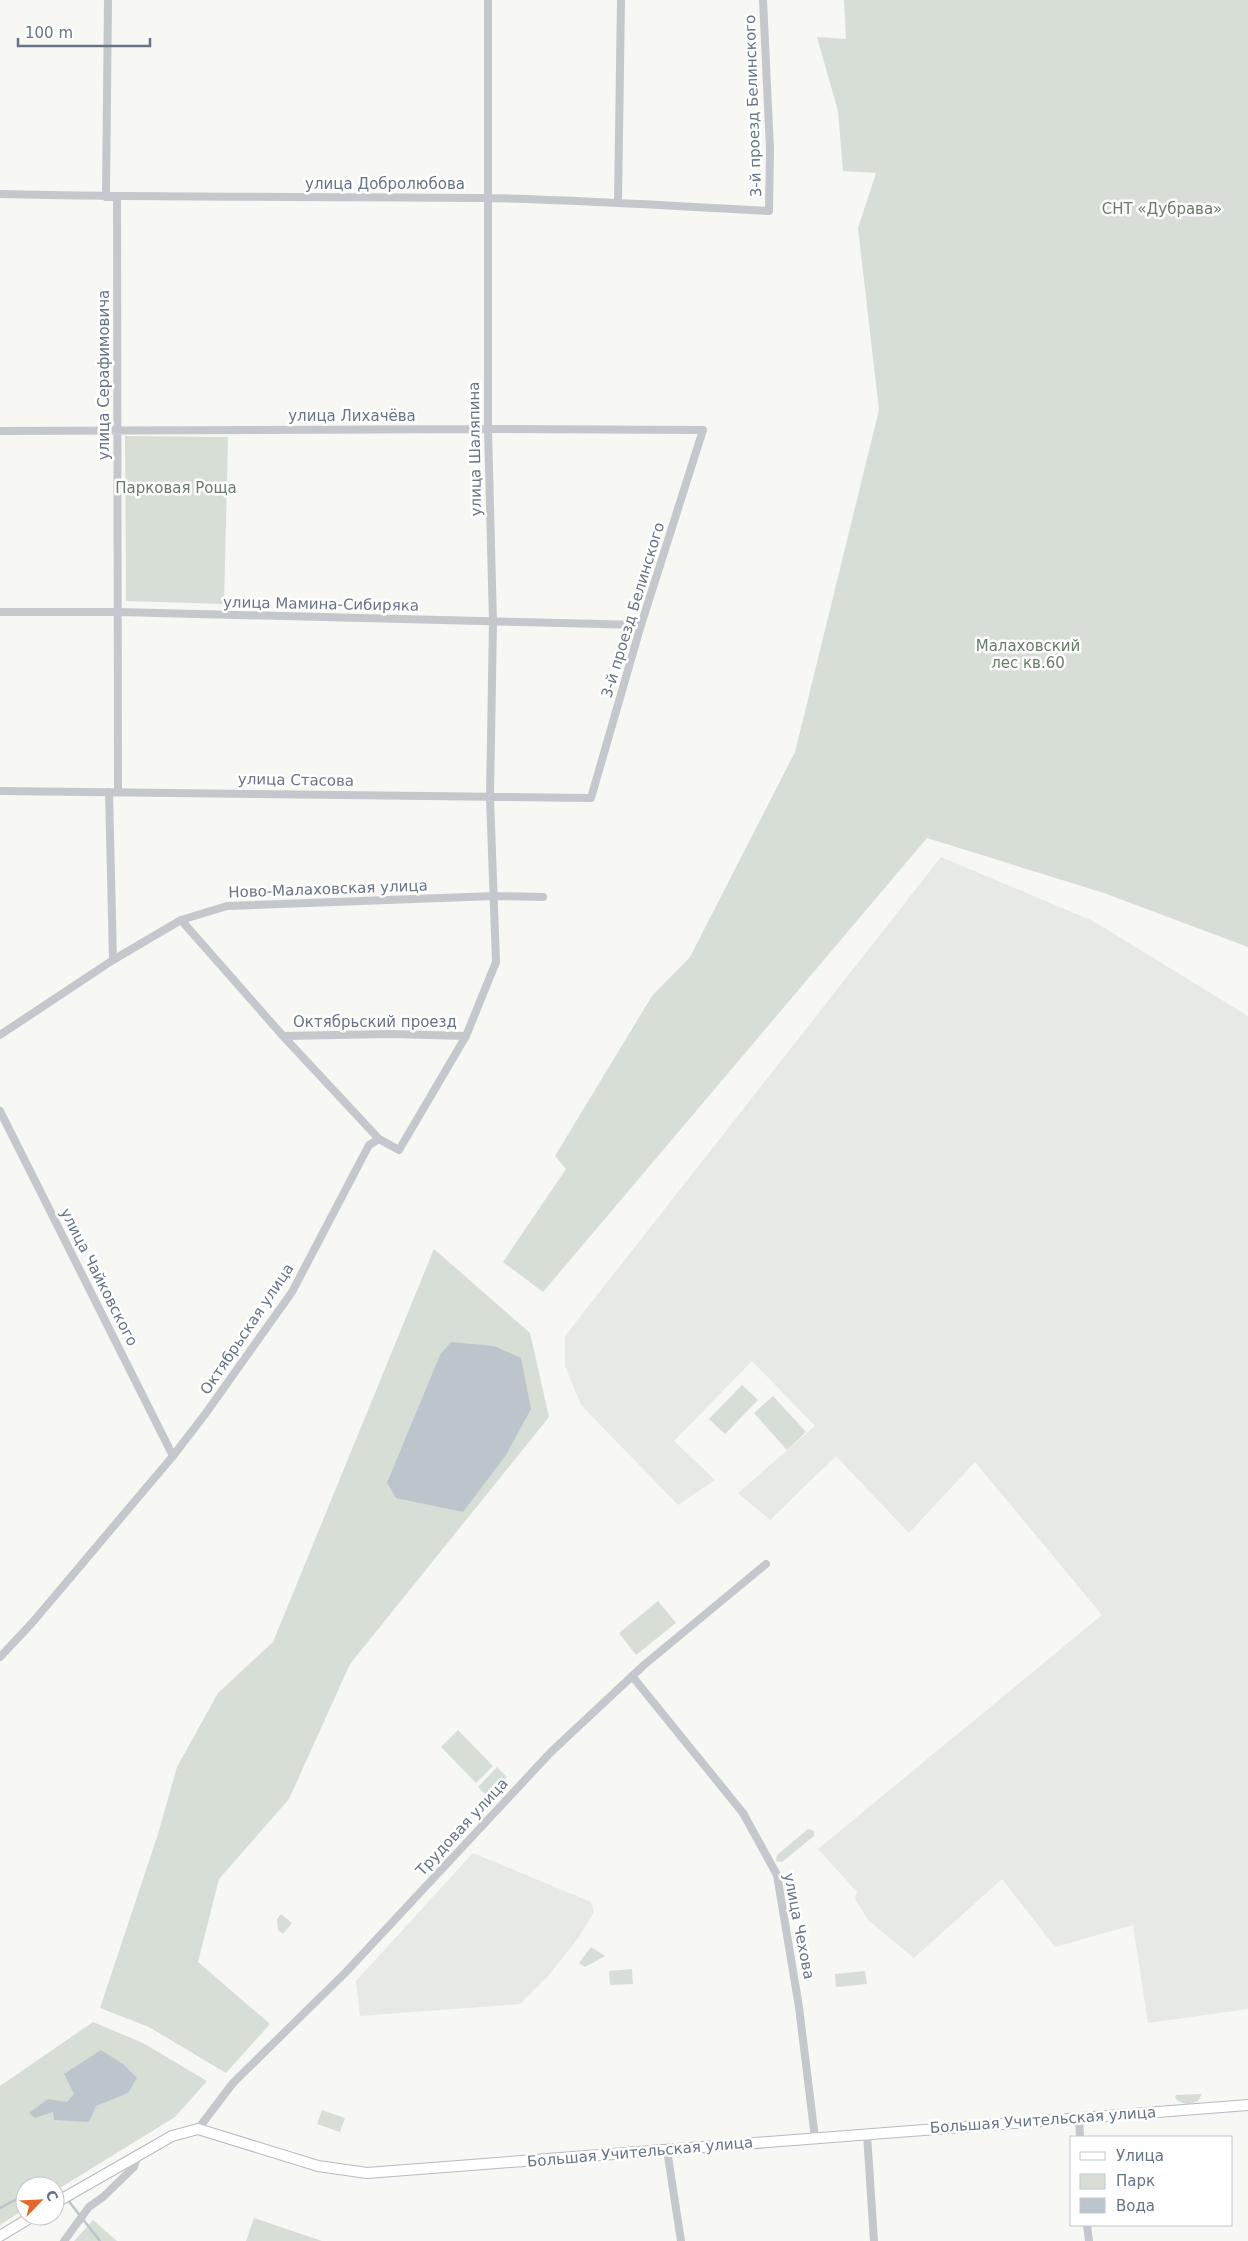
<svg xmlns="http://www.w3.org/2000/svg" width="1248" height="2241" font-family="'DejaVu Sans',sans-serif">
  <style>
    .built { fill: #e7e9e7 }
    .green { fill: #d7ded5 }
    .water { fill: #bcc5cb }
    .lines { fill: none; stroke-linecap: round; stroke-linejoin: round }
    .stream { stroke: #bcc5cb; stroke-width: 2.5 }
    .secondary-casing { stroke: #b6bbc0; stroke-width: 12 }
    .minor { stroke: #c4c7cb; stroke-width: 8 }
    .secondary { stroke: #fff; stroke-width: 10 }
    .labels { text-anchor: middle; stroke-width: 5; stroke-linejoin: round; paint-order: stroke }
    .street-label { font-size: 15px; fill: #667485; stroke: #fff }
    .park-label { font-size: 15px; fill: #677c65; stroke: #fff }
  </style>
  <rect width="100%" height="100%" fill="#f7f7f4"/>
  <path class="built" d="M941,857L1093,921L1248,1016V2009L1148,2023L1133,1925L1055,1947L1002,1879L914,1958L868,1920L855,1899L857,1892L818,1849L1102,1615L975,1462L909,1533L836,1456L770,1520L738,1493L815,1426L752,1361L674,1441L715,1480L678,1505L581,1405L565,1366V1336Z
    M473,1853L591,1902L594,1912L578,1938L549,1975L520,2004L360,2016L356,1981Z"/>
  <path class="green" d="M844,0H1248V947L1104,893L927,838L543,1292L503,1262L566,1169L555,1156L652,996L690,957L795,752L879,410L858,228L876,173L843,171L838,111L817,37L846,39Z
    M125,436L228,437L224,604L126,601Z
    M434,1249L530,1333L549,1417L350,1664L289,1799L219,1879L198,1962L270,2024L226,2073L149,2027L100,2008L158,1834L177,1767L218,1693L273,1642Z
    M742,1385L758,1400L725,1434L709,1419Z
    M773,1396L806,1432L787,1450L754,1413Z
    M658,1601L676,1623L636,1655L619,1633Z
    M458,1730L493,1766L476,1783L441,1747Z
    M497,1767L507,1777L488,1797L478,1787Z
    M808,1829L814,1831V1836L782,1862L776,1861L777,1855Z
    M281,1914L292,1923L283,1934L278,1930L277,1919Z
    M591,1947L605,1956L585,1967L579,1963Z
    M632,1969L633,1984L610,1985L609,1971Z
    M865,1971L867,1984L836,1987L835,1974Z
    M93,2022L143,2043L207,2081L175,2117L55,2191V2186H25V2209L0,2225V2086Z
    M1202,2094L1198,2101C1190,2105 1180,2105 1175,2097L1176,2095Z
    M322,2110L345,2118L340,2132L317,2124Z
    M254,2218L322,2241H246Z
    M93,2220L117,2241H74Z"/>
  <path class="water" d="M451,1342L494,1346L521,1358L531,1409L506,1455L463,1512L396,1498L387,1483L440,1355Z
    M101,2050L123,2064L137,2078L128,2093L96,2106L89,2122L54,2120L53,2112L35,2118L29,2113L48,2099L67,2102L74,2094L64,2074Z"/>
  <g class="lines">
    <path class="stream" d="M41,2186L46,2183L57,2186L63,2194
      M67,2199L100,2241
      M0,2208L25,2195"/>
    <defs>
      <path id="secondary" d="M55,2203L172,2136L198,2129L318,2166L367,2173L1248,2105
        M0,2236L33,2216"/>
    </defs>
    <use href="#secondary" class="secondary-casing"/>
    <path class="minor" d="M108,0L106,197H117L118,792
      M0,194C162,198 325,196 487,198C581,200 675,206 769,211L770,149L763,0
      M618,203L621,0
      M0,431L488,429L703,430L641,625L591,798L0,791
      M0,612H119L641,625
      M109,792L113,960
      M181,920L283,1036L379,1139
      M0,1035L113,960L181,920L227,906L495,896L543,897
      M283,1036L390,1034L466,1036
      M0,1111L173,1456
      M0,1657L32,1623L173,1456L206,1413L292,1292L369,1145L379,1139L399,1150L466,1036L496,962L490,797L493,622L488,429V0
      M632,1676L743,1813L777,1875L799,2007L815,2138
      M1079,2117L1080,2137
      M198,2129L233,2083L346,1972L551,1752L644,1665L766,1564
      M867,2134L874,2241
      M667,2150L681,2241
      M1087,2225L1089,2241
      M64,2241L89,2207L103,2197L134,2167L138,2155"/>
    <use href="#secondary" class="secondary"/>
  </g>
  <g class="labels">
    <g class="street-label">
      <text transform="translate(753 106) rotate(-92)" y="5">3-й проезд Белинского</text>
      <text x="385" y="189">улица Добролюбова</text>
      <text transform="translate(104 375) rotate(-90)" y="5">улица Серафимовича</text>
      <text x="352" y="421">улица Лихачёва</text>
      <text transform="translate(475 449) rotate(-91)" y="5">улица Шаляпина</text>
      <text transform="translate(321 604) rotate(1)" y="5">улица Мамина-Сибиряка</text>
      <text transform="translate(633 610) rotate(-73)" y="5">3-й проезд Белинского</text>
      <text transform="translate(296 780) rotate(1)" y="5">улица Стасова</text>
      <text transform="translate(328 889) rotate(-2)" y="5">Ново-Малаховская улица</text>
      <text x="375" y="1027">Октябрьский проезд</text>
      <text transform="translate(99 1277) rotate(63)" y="5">улица Чайковского</text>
      <text transform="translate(247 1329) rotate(-56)" y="5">Октябрьская улица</text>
      <text transform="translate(462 1827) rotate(-47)" y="5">Трудовая улица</text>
      <text transform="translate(799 1926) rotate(79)" y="5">улица Чехова</text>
      <text transform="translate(1043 2120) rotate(-4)" y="5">Большая Учительская улица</text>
      <text transform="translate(640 2152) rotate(-5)" y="5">Большая Учительская улица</text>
    </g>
    <g class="park-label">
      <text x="1162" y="214">СНТ «Дубрава»</text>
      <text x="176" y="493">Парковая Роща</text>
      <text x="1028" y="651">Малаховский<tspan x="1028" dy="17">лес кв.60</tspan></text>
    </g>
  </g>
  <rect x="1070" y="2136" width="162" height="90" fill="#ffffff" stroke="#c2c7ce"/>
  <rect x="1080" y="2152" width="25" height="8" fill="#ffffff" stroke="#c2c7ce"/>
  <text x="1116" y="2161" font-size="15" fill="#667485">Улица</text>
  <rect x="1080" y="2174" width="25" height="15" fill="#d7ded5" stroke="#c2c7ce"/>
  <text x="1116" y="2186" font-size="15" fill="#667485">Парк</text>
  <rect x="1080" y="2198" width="25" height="15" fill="#bcc5cb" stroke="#c2c7ce"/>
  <text x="1116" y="2211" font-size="15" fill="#667485">Вода</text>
  <g transform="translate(40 2201) rotate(66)"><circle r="24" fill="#ffffff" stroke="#c2c7ce"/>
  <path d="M0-4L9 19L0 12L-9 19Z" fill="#e36728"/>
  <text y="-8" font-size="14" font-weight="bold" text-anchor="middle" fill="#667485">С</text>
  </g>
  <path d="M18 38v8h132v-8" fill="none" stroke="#667485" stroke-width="2.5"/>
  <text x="25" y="38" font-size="15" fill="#667485" stroke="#ffffff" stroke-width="4" paint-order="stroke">100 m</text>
</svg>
